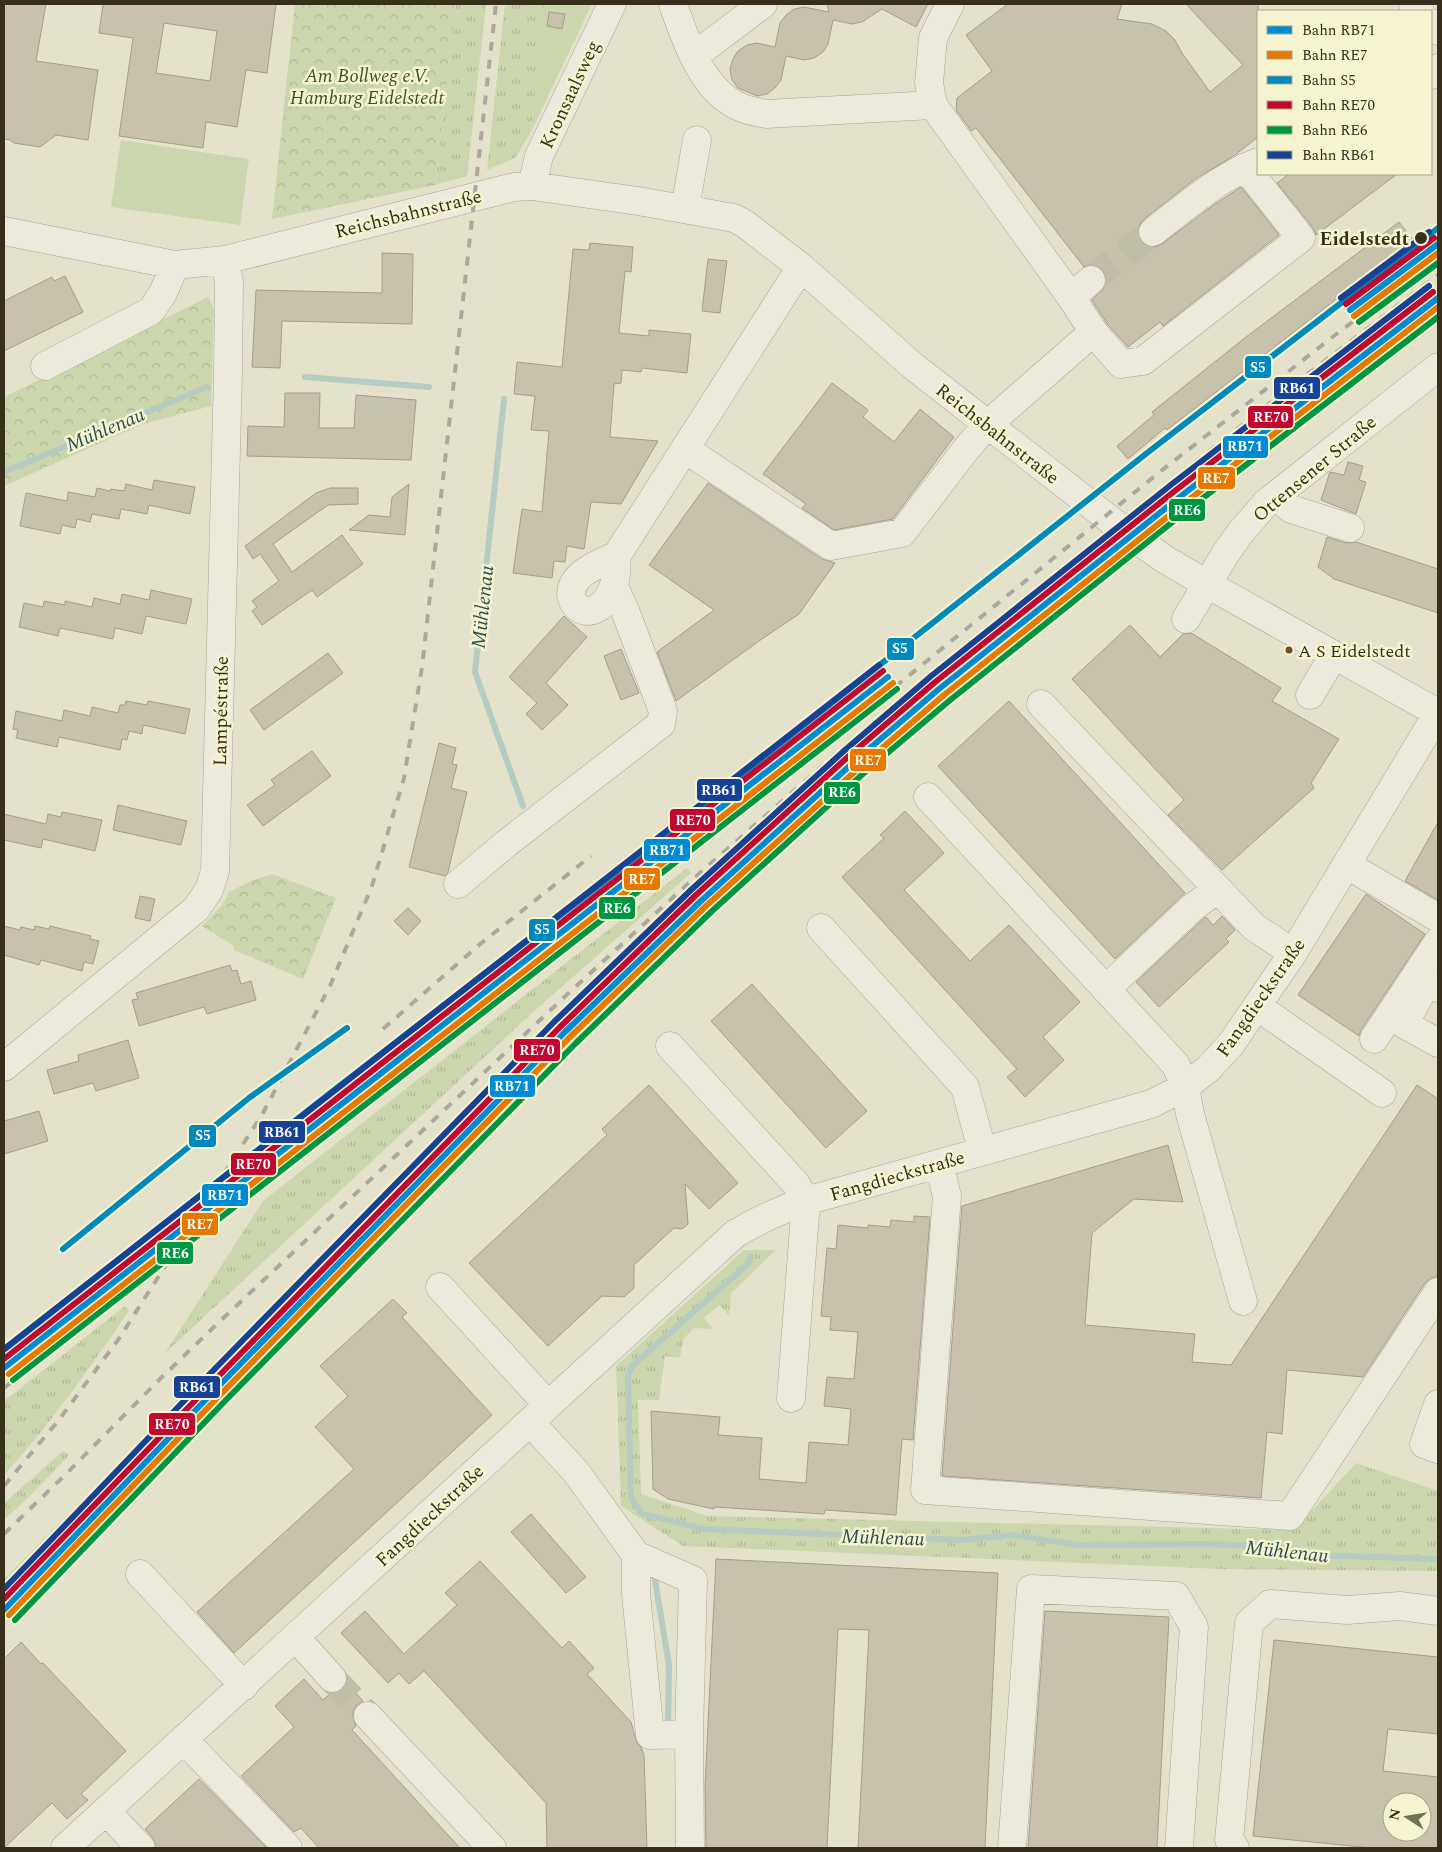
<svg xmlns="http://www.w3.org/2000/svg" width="1442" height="1852" font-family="Spectral,serif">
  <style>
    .grass { fill: url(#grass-tufts) }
    .forest { fill: url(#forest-crowns) }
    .garden { fill: #ccd6ac }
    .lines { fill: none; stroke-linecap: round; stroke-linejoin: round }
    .stream { stroke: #b6cbc2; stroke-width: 6 }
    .building { fill: #c8c1ab; stroke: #a49e8a; fill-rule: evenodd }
    .minor-tunnel { stroke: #c1bea7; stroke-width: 28; stroke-dasharray: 28 14; stroke-linecap: butt }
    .minor-casing { stroke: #a9a694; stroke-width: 29 }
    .minor { stroke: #eceadd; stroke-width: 28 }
    .rail { stroke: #aba99d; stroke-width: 4; stroke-dasharray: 9 9; stroke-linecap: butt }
    .rail-1-casing { stroke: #f6f4cf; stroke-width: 10 }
    .rail-2-casing { stroke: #f6f4cf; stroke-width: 10 }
    .rail-3-casing { stroke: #f6f4cf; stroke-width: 10 }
    .rail-4-casing { stroke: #f6f4cf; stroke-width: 10 }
    .rail-5-casing { stroke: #f6f4cf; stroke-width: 10 }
    .rail-6-casing { stroke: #f6f4cf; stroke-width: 10 }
    .rail-1 { stroke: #008bd2; stroke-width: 6 }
    .rail-2 { stroke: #e67901; stroke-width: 6 }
    .rail-3 { stroke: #0089bb; stroke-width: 6 }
    .rail-4 { stroke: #c10831; stroke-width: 6 }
    .rail-5 { stroke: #009641; stroke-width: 6 }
    .rail-6 { stroke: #164194; stroke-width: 6 }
    .stop-dot { fill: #372f1c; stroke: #f6f4cf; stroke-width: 2 }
    .bus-dot { fill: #7a4b2a; stroke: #f6f4cf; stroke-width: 2 }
    .labels { text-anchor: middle; stroke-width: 5; stroke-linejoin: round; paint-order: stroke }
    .bus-label { font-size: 18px; fill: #372f1c; stroke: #f6f4cf; text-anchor: start }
    .park-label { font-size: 19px; font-style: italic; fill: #3c5422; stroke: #f6f4cf }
    .street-label { font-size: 19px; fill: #372f1c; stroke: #f6f4cf }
    .stop-label { font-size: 19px; font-weight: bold; fill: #372f1c; stroke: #f6f4cf; text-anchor: end }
    .water-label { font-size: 20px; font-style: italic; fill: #2b5058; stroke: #f6f4cf }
    .line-badge { stroke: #f6f4cf; stroke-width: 2 }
    .badge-label { font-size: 14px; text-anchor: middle; font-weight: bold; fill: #fff }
  </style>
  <defs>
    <pattern id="grass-tufts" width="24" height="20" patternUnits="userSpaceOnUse" patternTransform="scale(1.25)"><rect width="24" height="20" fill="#ccd6ac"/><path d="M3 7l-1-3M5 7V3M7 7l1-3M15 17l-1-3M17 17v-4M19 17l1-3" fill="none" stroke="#b0b893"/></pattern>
    <pattern id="forest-crowns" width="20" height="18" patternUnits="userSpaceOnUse" patternTransform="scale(1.25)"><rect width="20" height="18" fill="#ccd6ac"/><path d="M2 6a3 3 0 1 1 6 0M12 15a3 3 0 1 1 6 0" fill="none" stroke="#b0b893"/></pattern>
  </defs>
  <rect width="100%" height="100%" fill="#e4e2ca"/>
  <path class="grass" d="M456,4H486L467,176L435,185Z
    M505,4H544L531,132L515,158L487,170Z
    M687,868L691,873L532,1013L165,1353L263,1201Z
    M744,1250H776L731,1293L729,1315L719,1305L704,1318L713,1329L694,1328L683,1339L680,1358L665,1356L659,1400H638L641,1494L707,1516L1294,1530L1356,1463L1438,1491V1571L1222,1569L683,1546L621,1506L616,1366Z
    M125,1306L129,1311C90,1367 51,1424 4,1475V1401Z
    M63,1451L69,1455L33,1493L4,1520V1503Z
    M121,1461L124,1466L87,1509L4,1592V1579Z"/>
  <path class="forest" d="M295,4H456L435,185L272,219Z
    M208,297L214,309L211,406L143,424L4,486V397Z
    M272,874L336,898L303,979L234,950V946L202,926L223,904L229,892L251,881Z"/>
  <path class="garden" d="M544,4H592L531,132Z
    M121,140L249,159L240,225L111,207Z"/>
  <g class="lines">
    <path class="stream" d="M305,377L429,387
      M504,399L475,672L523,806
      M4,472L207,387
      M751,1257L747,1265L632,1366L628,1375L631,1498L640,1511L643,1514L704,1529L961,1540L1013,1535L1078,1545L1206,1544L1258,1546L1310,1555L1438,1559
      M655,1580L669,1665L668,1727"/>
  </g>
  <path class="building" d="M4,4H46L36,61L98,70L88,140L56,135L40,147L14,143L10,140L4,139Z
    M103,4H276L267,73L246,70L237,127L206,122L203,148L119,136L133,38L99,33ZM164,23L217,31L210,81L156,73Z
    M827,4H928L916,27L882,9L862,22L852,24L833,20L828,44L823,52L814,58L804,60L786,56L781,80L775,88L767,94L757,96L738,88L732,80L730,69L733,59L738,51L747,45L757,43L775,47L780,23L786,15L794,9L804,7L829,12Z
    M1008,4H1122L1117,19L1152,24L1166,31L1175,40L1182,53L1210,92L1243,65L1186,4H1258V137L1235,155L1194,180L1143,220L1139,226L1138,234L1140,241L1147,246L1155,247L1162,244L1212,206L1241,187L1279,235L1163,326L1160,322L1128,347L1108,325L1092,300L1105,286L1106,278L1103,270L1096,265H1089L1084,267L976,128L971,131L956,110L957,98L992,71L966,35Z
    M549,12L565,14L562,29L547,26Z
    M1289,174H1397L1316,235L1313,228L1277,183Z
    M1399,222L1413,240L1167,430L1165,428L1128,459L1117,446L1154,415L1152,412L1246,337Z
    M590,243L633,247L631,272L625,271L619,333L649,336V330L691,334L687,373L642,368L641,372L622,370L621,383L614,384L610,437L658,441L621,504L591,502L584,549L567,546L565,562L554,561L552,578L513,573L522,509L542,512L549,431L531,430L535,396L514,394L517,362L562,367L573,249L589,250Z
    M382,253L413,254L412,324L282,321L280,368L252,367L256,290L382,293Z
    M708,259L727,261L720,313L702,311Z
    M65,276L83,312L4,351V301L52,277L54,281Z
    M832,383L868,410L863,417L894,442L920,409L954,437L893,519L834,530L802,508L806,504L763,474Z
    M285,393H320L319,428H354L356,395L416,400L411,460L247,456L248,426L284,427Z
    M1348,462L1363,466L1359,480L1366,482L1356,514L1321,500L1330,472L1344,475Z
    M154,480L195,487L190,514L149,505L147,514L121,509L119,519L92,514L90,522L77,519L75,528L62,525L60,534L20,526L26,493L67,501L68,492L95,497L97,488L110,491L111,489L124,491L126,484L152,490Z
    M708,483L822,559L835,563L799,614L759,641L676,701L657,652L714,610L649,565Z
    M409,484L405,535L349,530L369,515L390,517L392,497Z
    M330,488H358V504L328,505L273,544L292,572L342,535L363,564L317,597L312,590L262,625L252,611L257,607L252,601L279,581L260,554L253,559L245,546L316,493Z
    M1327,537L1346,543L1356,542L1438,569V613L1334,579L1318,567Z
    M151,590L192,599L186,624L146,616L142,634L115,628L113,639L60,628L58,636L19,627L24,603L43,607L44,601L65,605V601L92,607L94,598L120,604L122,594L149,600Z
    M564,616L587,637L546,683L568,705L542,730L526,714L537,703L509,677Z
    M1130,625L1160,657L1183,634L1191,633L1281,688L1272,701L1339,739L1311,783L1314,788L1222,870L1168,815L1184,800L1072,679Z
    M621,649L639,693L621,700L604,656Z
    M328,653L343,673L264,730L250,710Z
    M126,701L147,705L148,701L190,709L185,734L143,725L142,734L129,731L127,740L122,739L120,750L59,737L57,747L16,738L18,730L13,729L16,711L62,721L64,710L90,716L92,707L118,713L120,705H125Z
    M1009,701L1185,893L1115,959L938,766Z
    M439,743L456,748L452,764L457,765L451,788L467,792L448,872L445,876L409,867Z
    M312,751L331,776L263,826L247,805L275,785L271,780Z
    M118,805L187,821L181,845L113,830Z
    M905,811L944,853L904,890L970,961L1009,925L1080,1002L1043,1037L1064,1060L1025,1097L1007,1077L1017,1069L842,877L884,838L880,835Z
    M62,812L102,820L95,851L43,839L41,848L4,840V814L46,824L48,814L61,817Z
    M1438,822V900L1405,881Z
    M1366,894L1425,934L1361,1030L1359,1036L1298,995Z
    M140,896L155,899L150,921L135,918Z
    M408,908L421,921L408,935L394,921Z
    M1222,916L1235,930L1226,939L1229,942L1159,1007L1136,982L1203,919L1206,917L1213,925Z
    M4,926L20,930L21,927L34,930L35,926L49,929L50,926L91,936L90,939L99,941L93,964L84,962L82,971L41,960L39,965L4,955Z
    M230,965L232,971L237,970L241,984L251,981L256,1000L207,1014L204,1007L139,1026L132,1000L138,999L136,993Z
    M752,984L867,1111L826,1148L711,1021Z
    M128,1040L139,1078L96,1091L93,1083L54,1094L47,1070L79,1061L78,1055Z
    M649,1085L738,1183L709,1209L685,1184L688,1224L682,1229L674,1228L634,1265V1288L624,1297L602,1296L548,1346L469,1263L607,1135L602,1129Z
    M1417,1085L1438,1099V1273L1436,1277L1431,1278L1425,1283L1363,1377L1287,1370L1282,1434L1267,1432L1261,1498L942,1476L962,1206L1168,1145L1183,1202L1134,1199L1092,1233L1085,1325L1195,1334L1192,1362L1231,1365Z
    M39,1111L48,1141L4,1154V1121Z
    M914,1216L930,1217L913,1440L902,1439L896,1515L825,1510L824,1514L714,1507V1509L668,1499L653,1489L651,1411L720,1417L718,1435L762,1438L759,1479L806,1483L809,1442L848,1445L851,1409L824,1406L827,1377L854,1379L858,1332L830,1330L831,1317L821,1316L827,1248L836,1249L838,1225L868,1228V1225L890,1227L891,1220L914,1222Z
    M393,1299L407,1313L402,1317L492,1415L234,1653L197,1612L354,1469L315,1427L348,1396L320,1366Z
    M531,1514L586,1577L566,1593L511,1532Z
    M716,1559L998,1573L985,1848H858L869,1630L838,1629L827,1848H706L705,1787Z
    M480,1561L562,1648L569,1641L594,1668L587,1674L631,1722L637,1743L641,1747L644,1755L647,1848H547L546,1803L424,1671L409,1684L399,1673L388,1683L341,1633L365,1611L404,1654L457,1605L445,1593Z
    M1045,1611L1169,1617L1157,1848H1028Z
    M1274,1640L1438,1657V1734L1388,1729L1383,1771L1438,1777V1848H1371L1253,1836ZM1392,1802H1422V1832H1392Z
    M21,1642L41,1664L43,1663L126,1751L81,1794L88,1800L67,1819L52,1803L4,1848V1659Z
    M304,1679L323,1700L331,1693H336L342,1690L347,1683L363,1701L357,1705L353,1711V1719L356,1726L352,1730L460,1848H319L301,1828L294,1832L241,1776L294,1727L275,1706Z
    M199,1779L267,1848H156L153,1838L145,1829Z"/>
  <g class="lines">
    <path class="minor-tunnel" d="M1091,280L1153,232
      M332,1678L368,1716"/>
    <defs>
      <path id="minor" d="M673,4C685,39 703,92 740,107C748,111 758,112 766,114L933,105
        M950,4L933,38L929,83L933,105L1071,297L1095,334L1121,364L1143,361L1301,238L1245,167
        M1413,4L1420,11
        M1431,23L1438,31
        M694,56L763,4
        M1431,75L1438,68
        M532,186L539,156L612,4
        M685,209L697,140
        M4,231L175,265L225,260L514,187L532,186L638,201L734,218L745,224L801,267L913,366L1127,533L1166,560L1207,584L1438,713
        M1153,232C1185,207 1219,177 1258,162
        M1071,297L1091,280
        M45,366L151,311L163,293L175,265
        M685,449L831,546L902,533L967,448L987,425L1083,341L1095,334
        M1275,496L1291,509L1350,528
        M617,555C605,561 586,568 577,579C557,603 594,631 612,590C617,580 616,566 617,555L801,267
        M1186,619L1226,553L1241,532L1266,503L1438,367
        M1310,695L1334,655
        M1041,704L1254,927L1293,953
        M928,797L1176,1065L1185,1087L1190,1114L1243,1301
        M1347,865L1438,918
        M458,884L507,843L661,724L663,711L624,608L614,587
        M821,928L965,1087L982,1150
        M1438,988L1428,981L1404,1024L1438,1043
        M1106,989L1193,907L1218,889
        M1258,1007L1382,1093
        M1374,1039L1438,942
        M670,1046L796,1184L806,1201L791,1398
        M4,1067L196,909L209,890L215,871L228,373L229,282L225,260
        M939,1164L947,1196L925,1490L1290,1516L1438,1292
        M440,1287L548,1405
        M1438,1404L1424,1444L1438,1449
        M530,1422L576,1472L636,1555L693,1580L689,1734L690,1848
        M636,1555V1594L650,1735L689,1734
        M140,1574L244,1686
        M296,1638L332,1678
        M368,1716L492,1848
        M184,1740L288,1848
        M106,1811L141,1848
        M65,1848L735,1234C758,1220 780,1210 806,1201L1151,1104L1185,1087L1208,1069L1231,1044L1293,953L1438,713
        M1012,1848L1031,1589L1176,1596L1194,1627L1179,1848
        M1235,1848L1229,1840L1249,1623L1270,1604L1347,1610L1400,1606L1438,1611"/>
    </defs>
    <use href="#minor" class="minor-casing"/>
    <use href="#minor" class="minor"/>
    <path class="rail" d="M383,1029L479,945L591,856
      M175,1250L263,1113L330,986L372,886L404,778L422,667L496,4
      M4,1388L727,823L1161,471L1339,332L1438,258
      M4,1486L58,1421L118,1340L166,1265
      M4,1534L64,1476L158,1381L217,1324L574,988L692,880L843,748L1170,482L1293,385L1438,275"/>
    <defs>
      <path id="rail-1" d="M1350,310L1438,244
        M4,1368L888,677
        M4,1610L215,1390L565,1032L701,901L855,761L939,689L1181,496L1438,298"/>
      <path id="rail-2" d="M1354,316L1438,253
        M9,1374L893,683
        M9,1615L220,1395L570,1037L706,906L860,767L944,695L1186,502L1438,307"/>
      <path id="rail-3" d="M63,1249L249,1098L347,1028
        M4,1350L325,1097L689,816L1147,453L1438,228"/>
      <path id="rail-4" d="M1346,304L1434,238
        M4,1359L883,671
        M4,1599L210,1385L560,1027L696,895L850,755L934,683L1176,490L1433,292"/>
      <path id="rail-5" d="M1359,322L1438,263
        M13,1380L897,689
        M15,1620L226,1400L576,1043L711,912L865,772L949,701L1190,508L1438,317"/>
      <path id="rail-6" d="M1341,298L1429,232
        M4,1349L879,665
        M4,1589L204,1380L554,1022L691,890L845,750L930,677L1172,484L1429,286"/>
    </defs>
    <use href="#rail-1" class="rail-1-casing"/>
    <use href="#rail-2" class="rail-2-casing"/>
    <use href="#rail-3" class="rail-3-casing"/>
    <use href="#rail-4" class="rail-4-casing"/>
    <use href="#rail-5" class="rail-5-casing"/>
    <use href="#rail-6" class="rail-6-casing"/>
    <use href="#rail-1" class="rail-1"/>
    <use href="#rail-2" class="rail-2"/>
    <use href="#rail-3" class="rail-3"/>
    <use href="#rail-4" class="rail-4"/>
    <use href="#rail-5" class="rail-5"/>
    <use href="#rail-6" class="rail-6"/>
  </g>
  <circle class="stop-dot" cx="1421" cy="238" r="7"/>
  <circle class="bus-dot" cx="1289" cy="650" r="4.5"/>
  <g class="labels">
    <g class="bus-label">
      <text x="1298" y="657">A S Eidelstedt</text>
    </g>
    <g class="park-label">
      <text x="367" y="82">Am Bollweg e.V.<tspan x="367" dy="22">Hamburg Eidelstedt</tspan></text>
    </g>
    <g class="street-label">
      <text transform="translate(569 94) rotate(-65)" y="7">Kronsaalsweg</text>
      <text transform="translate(408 213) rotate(-14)" y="7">Reichsbahnstraße</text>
      <text transform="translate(998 433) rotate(38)" y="7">Reichsbahnstraße</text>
      <text transform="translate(1314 468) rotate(-40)" y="7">Ottensener Straße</text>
      <text transform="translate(220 711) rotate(-89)" y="7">Lampéstraße</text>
      <text transform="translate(1260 997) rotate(-55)" y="7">Fangdieckstraße</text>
      <text transform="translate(897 1175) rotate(-16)" y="7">Fangdieckstraße</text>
      <text transform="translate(429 1515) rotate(-43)" y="7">Fangdieckstraße</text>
    </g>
    <g class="stop-label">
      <text x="1409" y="245">Eidelstedt</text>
    </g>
    <g class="water-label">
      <text transform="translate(105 429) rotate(-23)" y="7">Mühlenau</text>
      <text transform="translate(482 607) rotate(-84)" y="7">Mühlenau</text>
      <text transform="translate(883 1537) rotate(2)" y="7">Mühlenau</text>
      <text transform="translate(1287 1551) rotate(6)" y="7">Mühlenau</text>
    </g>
  </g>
  <g class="line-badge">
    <rect x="1244" y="355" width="28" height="24" rx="5" fill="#0089bb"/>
    <rect x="1273" y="376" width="48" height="24" rx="5" fill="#164194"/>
    <rect x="1247" y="405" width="47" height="24" rx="5" fill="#c10831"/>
    <rect x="1222" y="435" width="47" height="24" rx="5" fill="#008bd2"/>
    <rect x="1197" y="466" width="39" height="24" rx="5" fill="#e67901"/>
    <rect x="1168" y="498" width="38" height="24" rx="5" fill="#009641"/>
    <rect x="886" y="637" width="29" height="24" rx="5" fill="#0089bb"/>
    <rect x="849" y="748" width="38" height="24" rx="5" fill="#e67901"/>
    <rect x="696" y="778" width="47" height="24" rx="5" fill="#164194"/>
    <rect x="823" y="781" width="38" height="24" rx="5" fill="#009641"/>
    <rect x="669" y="808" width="47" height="24" rx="5" fill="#c10831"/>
    <rect x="643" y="838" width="48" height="24" rx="5" fill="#008bd2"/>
    <rect x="623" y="867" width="38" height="24" rx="5" fill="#e67901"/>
    <rect x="598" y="896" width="38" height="24" rx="5" fill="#009641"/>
    <rect x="528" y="918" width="28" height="24" rx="5" fill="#0089bb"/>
    <rect x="513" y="1038" width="48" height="24" rx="5" fill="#c10831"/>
    <rect x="489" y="1074" width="47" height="24" rx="5" fill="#008bd2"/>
    <rect x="258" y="1120" width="48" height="24" rx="5" fill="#164194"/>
    <rect x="188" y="1124" width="29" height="24" rx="5" fill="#0089bb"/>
    <rect x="230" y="1152" width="47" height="24" rx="5" fill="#c10831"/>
    <rect x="201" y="1183" width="48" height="24" rx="5" fill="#008bd2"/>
    <rect x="181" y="1212" width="38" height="24" rx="5" fill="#e67901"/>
    <rect x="156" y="1241" width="38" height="24" rx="5" fill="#009641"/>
    <rect x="173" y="1375" width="48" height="24" rx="5" fill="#164194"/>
    <rect x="148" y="1412" width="48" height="24" rx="5" fill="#c10831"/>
  </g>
  <g class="badge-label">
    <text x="1258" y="372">S5</text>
    <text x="1297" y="393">RB61</text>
    <text x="1271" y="422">RE70</text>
    <text x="1245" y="451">RB71</text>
    <text x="1216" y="483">RE7</text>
    <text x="1187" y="515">RE6</text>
    <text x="900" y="653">S5</text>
    <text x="868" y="765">RE7</text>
    <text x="719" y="795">RB61</text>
    <text x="842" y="797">RE6</text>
    <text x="693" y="825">RE70</text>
    <text x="667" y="855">RB71</text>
    <text x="642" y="884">RE7</text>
    <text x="617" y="913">RE6</text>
    <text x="542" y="934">S5</text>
    <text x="537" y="1055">RE70</text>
    <text x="512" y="1091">RB71</text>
    <text x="282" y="1137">RB61</text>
    <text x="203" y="1140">S5</text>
    <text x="253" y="1169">RE70</text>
    <text x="225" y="1200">RB71</text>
    <text x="200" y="1229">RE7</text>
    <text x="175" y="1258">RE6</text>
    <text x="197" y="1392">RB61</text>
    <text x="172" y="1429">RE70</text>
  </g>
  <rect width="1442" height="1852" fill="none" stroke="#372f1c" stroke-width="10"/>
  <rect x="1257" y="10" width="175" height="165" fill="#f6f4cf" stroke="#aaa587"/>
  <rect x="1267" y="26" width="25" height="8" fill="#008bd2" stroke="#aaa587"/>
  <text x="1302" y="35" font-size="15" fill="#372f1c">Bahn RB71</text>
  <rect x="1267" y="51" width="25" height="8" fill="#e67901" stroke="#aaa587"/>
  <text x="1302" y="60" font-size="15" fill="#372f1c">Bahn RE7</text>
  <rect x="1267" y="76" width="25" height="8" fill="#0089bb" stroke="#aaa587"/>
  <text x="1302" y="85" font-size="15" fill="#372f1c">Bahn S5</text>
  <rect x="1267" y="101" width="25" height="8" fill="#c10831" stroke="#aaa587"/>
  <text x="1302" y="110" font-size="15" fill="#372f1c">Bahn RE70</text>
  <rect x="1267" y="126" width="25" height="8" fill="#009641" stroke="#aaa587"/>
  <text x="1302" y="135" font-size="15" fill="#372f1c">Bahn RE6</text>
  <rect x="1267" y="151" width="25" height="8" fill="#164194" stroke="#aaa587"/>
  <text x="1302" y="160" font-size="15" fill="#372f1c">Bahn RB61</text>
  <g transform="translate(1407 1817) rotate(282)"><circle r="24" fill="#f6f4cf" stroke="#aaa587"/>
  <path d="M0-4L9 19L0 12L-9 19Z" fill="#746e59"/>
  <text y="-8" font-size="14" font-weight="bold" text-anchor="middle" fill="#372f1c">N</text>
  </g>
</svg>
